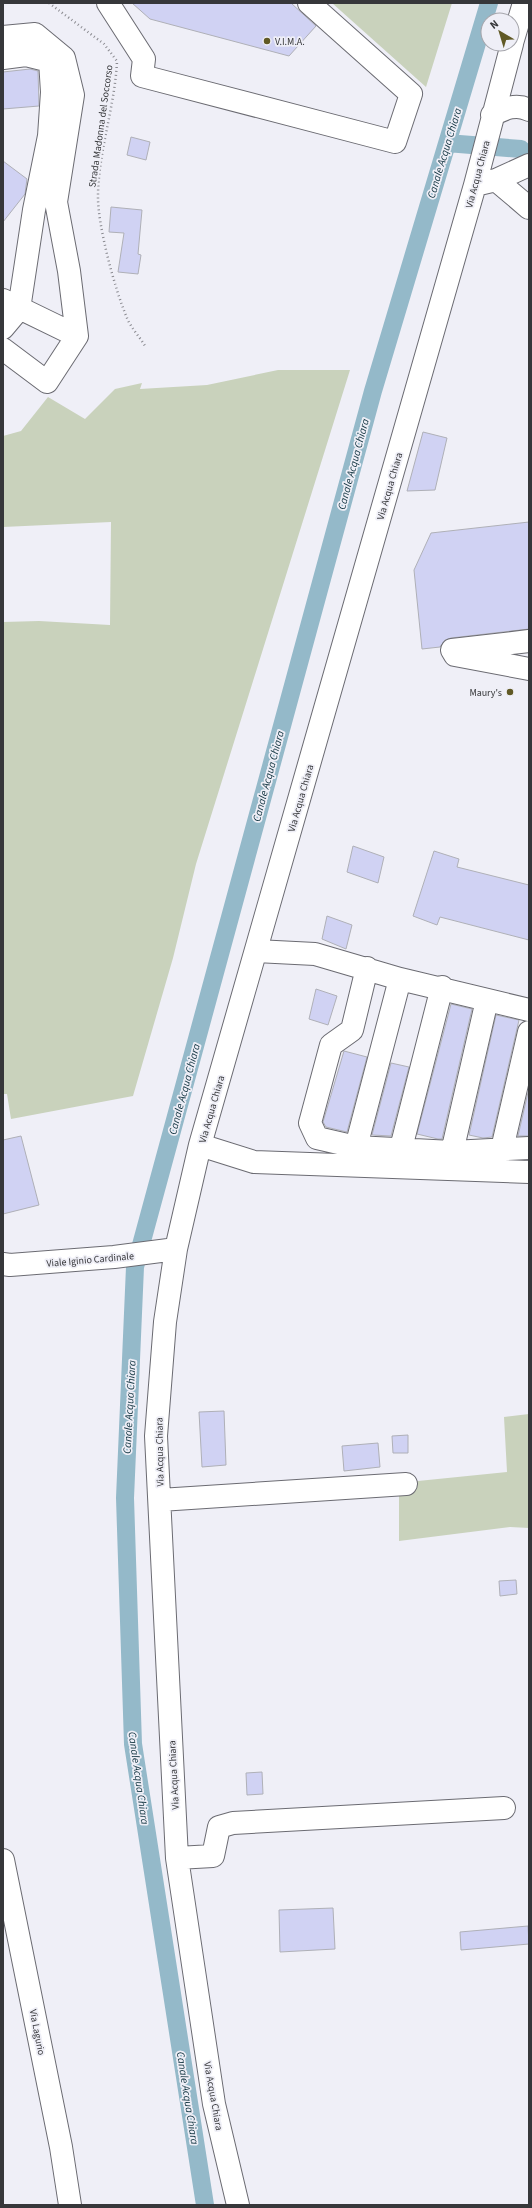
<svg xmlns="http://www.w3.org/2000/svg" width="532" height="2208" font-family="'Source Sans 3',sans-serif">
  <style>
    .green { fill: #c9d2bc }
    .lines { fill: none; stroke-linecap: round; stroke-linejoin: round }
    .canal { stroke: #94b9c9; stroke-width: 18 }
    .building { fill: #d0d2f3; stroke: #afb0b7 }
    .minor-casing { stroke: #6b6b72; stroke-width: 24 }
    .path { stroke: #8b8b91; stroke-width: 2.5; stroke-dasharray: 1 3; stroke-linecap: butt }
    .minor { stroke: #fff; stroke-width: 22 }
    .poi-dot { fill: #605925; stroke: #efeff7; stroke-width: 1.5 }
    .labels { text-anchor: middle; stroke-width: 3.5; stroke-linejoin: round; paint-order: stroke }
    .poi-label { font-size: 10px; fill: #36373a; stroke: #efeff7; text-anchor: start }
    .street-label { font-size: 10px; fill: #36373a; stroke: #efeff7 }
    .water-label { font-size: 11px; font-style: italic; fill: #10333f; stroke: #efeff7 }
  </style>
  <rect width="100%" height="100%" fill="#efeff7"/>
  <path class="green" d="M332,3H452L426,87Z
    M278,370H350L196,864L173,958L133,1096L11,1119L7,1094H3V622L39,621L110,625L111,522L3,527V436L21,431L48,397L85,419L115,389L142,383L140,389L207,385Z
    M529,1414V1528L510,1527L399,1541V1495L418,1481L507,1472L504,1417Z"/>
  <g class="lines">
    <path class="canal" d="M447,143L521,149
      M205,2205L133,1744L125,1498L135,1267L373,391L489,3"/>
  </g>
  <path class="building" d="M132,3H291L316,26L289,56L150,19Z
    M30,69L38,71L39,106L3,109V72Z
    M131,137L150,142L146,160L127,155Z
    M3,161L27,179L25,194L3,222Z
    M111,207L142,210L138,254L141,255L138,274L118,272L124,233L109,232Z
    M423,432L447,438L435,490L407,491Z
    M529,522V629L451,638L445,640L440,647L422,649L414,570L431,533Z
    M353,846L384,857L378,883L347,872Z
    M434,851L459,859L457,867L529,885V940L440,917L437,925L413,916Z
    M327,916L352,925L346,949L322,939Z
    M316,989L337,996L328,1025L309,1019Z
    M451,1004L472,1009L442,1139H438L417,1134Z
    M496,1015L519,1020L492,1137L483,1138L469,1135Z
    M344,1051L367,1057L347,1132L326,1127L323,1122Z
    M391,1063L409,1067L391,1136L372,1135Z
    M529,1088V1136H518Z
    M21,1136L39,1205L3,1214V1140Z
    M224,1411L226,1465L202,1467L199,1412Z
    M408,1435V1453H393L392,1436Z
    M378,1443L380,1467L344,1471L342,1446Z
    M516,1580L517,1594L500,1596L499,1581Z
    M262,1772L263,1794L247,1795L246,1773Z
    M333,1908L335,1949L280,1952L279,1910Z
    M528,1926L529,1944L461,1950L460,1932Z"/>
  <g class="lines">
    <defs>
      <path id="minor" d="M108,3L144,59L142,76L395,142L411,94L309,3
        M3,37L35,34L64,58L73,95L56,202L69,271L77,336L47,382L3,349
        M512,43L524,3
        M3,58L26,55L50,61L52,92L49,136L34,210L19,309L3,328
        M492,115C504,109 516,103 529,110
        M496,180L529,165
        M475,185L496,180L529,208
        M3,300L77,336
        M529,641L452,650L455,655L529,669
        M256,951L315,954L400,979L529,1010
        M367,968L352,1030L331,1045L310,1123L317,1138L356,1147L452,1152L529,1148
        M200,1145L254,1162L529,1172
        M356,1147L400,979
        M401,1148L442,987
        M502,1149L529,1032
        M452,1152L487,1000
        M3,1264L10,1265L114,1257L176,1249
        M160,1500L406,1484
        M177,1858L213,1856L219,1827L233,1823L504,1808
        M3,1860L61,2147L70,2205
        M238,2205L214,2104L177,1858L156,1436L165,1322L176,1249L200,1145L475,185L512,44"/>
    </defs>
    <use href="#minor" class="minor-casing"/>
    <path class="path" d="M49,3L104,44L117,61C115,106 99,149 98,194C97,224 115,290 127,318C131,328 140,337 145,346"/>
    <use href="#minor" class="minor"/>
  </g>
  <g class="poi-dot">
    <circle cx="267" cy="41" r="4"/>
    <circle cx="510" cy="692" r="4"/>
  </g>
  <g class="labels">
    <g class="poi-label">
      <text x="275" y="45">V.I.M.A.</text>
      <text x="502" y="696" text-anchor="end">Maury's</text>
    </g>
    <g class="street-label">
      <text transform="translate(100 126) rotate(-82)" y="4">Strada Madonna del Soccorso</text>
      <text transform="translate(477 174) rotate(-75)" y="4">Via Acqua Chiara</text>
      <text transform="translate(389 486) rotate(-74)" y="4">Via Acqua Chiara</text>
      <text transform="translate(300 798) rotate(-74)" y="4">Via Acqua Chiara</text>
      <text transform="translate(211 1109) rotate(-74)" y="4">Via Acqua Chiara</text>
      <text transform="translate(90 1259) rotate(-5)" y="4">Viale Iginio Cardinale</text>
      <text transform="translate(159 1452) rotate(-91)" y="4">Via Acqua Chiara</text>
      <text transform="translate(173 1775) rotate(-93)" y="4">Via Acqua Chiara</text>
      <text transform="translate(38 2032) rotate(79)" y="4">Via Lagurio</text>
      <text transform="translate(214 2096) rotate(80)" y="4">Via Acqua Chiara</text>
    </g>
    <g class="water-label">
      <text transform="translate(444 153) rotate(-73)" y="4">Canale Acqua Chiara</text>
      <text transform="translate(353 464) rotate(-75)" y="4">Canale Acqua Chiara</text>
      <text transform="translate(268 776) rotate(-75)" y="4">Canale Acqua Chiara</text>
      <text transform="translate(184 1089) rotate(-75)" y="4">Canale Acqua Chiara</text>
      <text transform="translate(129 1407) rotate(-87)" y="4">Canale Acqua Chiara</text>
      <text transform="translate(139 1778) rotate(82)" y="4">Canale Acqua Chiara</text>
      <text transform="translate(188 2098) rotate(81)" y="4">Canale Acqua Chiara</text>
    </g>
  </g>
  <rect width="532" height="2208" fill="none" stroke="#36373a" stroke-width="8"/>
  <g transform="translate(500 32) rotate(322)"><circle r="19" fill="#efeff7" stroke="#a5a5ab"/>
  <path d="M0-3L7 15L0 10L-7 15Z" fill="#605925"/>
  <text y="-6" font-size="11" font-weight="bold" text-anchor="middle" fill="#36373a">N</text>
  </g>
</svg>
